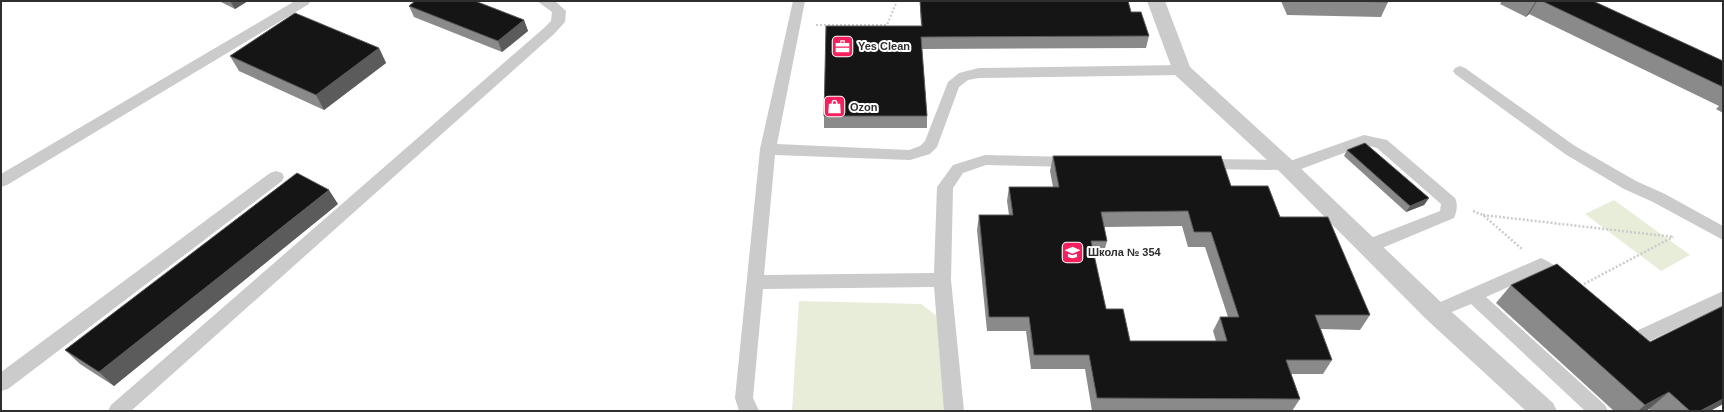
<svg xmlns="http://www.w3.org/2000/svg" width="1724" height="412" font-family="Arial,sans-serif">
  <style>
    .green { fill: #e8edda }
    .lines { fill: none; stroke-linecap: round; stroke-linejoin: round }
    .path-far1 { stroke: #cbcbcb; stroke-width: 2; stroke-dasharray: 2 2; stroke-linecap: butt }
    .path { stroke: #cbcbcb; stroke-width: 2.5; stroke-dasharray: 2 2; stroke-linecap: butt }
    .lane { fill: #cbcbcb; fill-rule: evenodd }
    .street { fill: #cbcbcb; fill-rule: evenodd }
    .wall { fill: #8a8a8a; fill-rule: evenodd }
    .shaded-wall { fill: #5b5b5b }
    .building { fill: #151515; stroke: #5b5b5b; fill-rule: evenodd }
    .labels { text-anchor: middle; stroke-width: 4; stroke-linejoin: round; paint-order: stroke }
    .poi-label { font-size: 11px; font-weight: bold; fill: #2e2e2e; stroke: #fff; text-anchor: start }
  </style>
  <rect width="100%" height="100%" fill="#fff"/>
  <path class="green" d="M1614,200L1690,255L1661,271L1585,214Z
    M799,301L921,304L941,319L946,411H792Z"/>
  <g class="lines">
    <path class="path-far1" d="M816,25H887L897,1"/>
    <path class="path" d="M1473,211L1483,215L1522,249
      M1483,215L1674,237
      M1584,284L1673,237"/>
    <path class="lane" d="M295,1H310L309,4L7,185L1,187V174Z
      M537,1H555L566,11L565,22L554,34L131,411H108L111,405L544,28L551,21L552,12Z
      M793,1H805L777,144L909,150L920,146L925,141L948,82L959,73L979,68L1181,65L1186,67L1188,70L1186,73L1181,75L979,78L968,80L959,87L937,147L930,154L910,160L775,155L764,275L934,273L937,187L953,165L985,155L1073,157L1078,158L1081,162L1078,166L1073,167L986,165L963,173L953,188L951,280L964,411H944L934,287L763,289L753,398L759,411H739L735,398L760,149Z
      M1460,66L1465,68L1575,146L1636,181L1665,194L1723,226V240L1653,202L1624,189L1565,154L1455,74L1453,71L1455,68Z
      M1364,135L1387,140L1455,198C1458,204 1457,212 1454,218L1375,251L1369,252L1363,251L1361,246L1363,241L1440,211L1441,204L1377,148L1365,145L1288,174L1282,170L1202,169L1197,168L1194,164L1197,160L1202,159L1285,160L1290,161Z
      M276,171L282,173L284,177L282,181L8,389L1,391V372L270,173Z
      M1541,258C1551,262 1565,272 1570,282L1567,287C1555,291 1548,281 1539,273L1486,297L1605,405L1608,411H1585L1471,304L1435,319L1429,317L1426,312L1429,307Z
      M1723,291V306L1637,347C1628,351 1620,346 1615,337L1618,332L1624,330L1632,333Z"/>
    <path class="street" d="M1147,1H1165L1190,67L1292,160L1444,305L1553,403L1557,411H1526L1426,319L1278,170L1174,74Z"/>
  </g>
  <path class="wall" d="M219,1H248L235,9Z
    M920,1H1128L1131,12L1149,36L1146,48L922,49L927,116V128H824V116L921,26L920,10Z
    M1281,1H1387L1388,2L1381,17L1287,15Z
    M1502,1H1593L1723,61V113L1716,109L1719,106L1529,14L1526,17L1500,4Z
    M409,6L524,20L528,31L502,52L414,17Z
    M379,48L386,63L324,110L239,71L230,56Z
    M1347,150L1429,198L1424,205L1406,212L1344,156Z
    M1053,156L1231,186L1280,217L1370,315L1360,330L1321,329L1332,360L1323,374H1291L1300,399L1292,411H1092L1085,369H1031L1026,331H987L977,230L979,215H1009L1007,201L1009,187H1053L1050,171ZM1182,226L1188,247H1205L1228,317H1220L1213,331L1216,341H1130L1106,309L1094,256H1103L1107,241L1104,227Z
    M338,204L114,386L80,364L65,350Z
    M1511,285L1723,404L1710,411H1651L1649,409L1646,411H1614L1496,303Z"/>
  <path class="shaded-wall" d="M230,1H248L235,9Z
    M1536,1H1537L1529,14L1526,17Z
    M524,20L528,31L502,52L498,41Z
    M379,48L386,63L324,110L316,95Z
    M329,190L338,204L114,386L99,372Z
    M1429,198L1424,205L1406,212L1410,206Z
    M1669,392L1649,409L1646,411H1638L1645,405Z
    M1723,399V404L1710,411H1700Z"/>
  <path class="building" d="M415,1H475L524,20L498,41L409,6Z
    M920,1H1128L1131,12H1141L1149,36L921,37L927,116H824L826,26H922Z
    M1339,1H1387L1388,2Z
    M1542,1H1593L1723,61V87Z
    M295,13L379,48L316,95L230,56Z
    M1365,143L1429,198L1410,206L1347,150Z
    M1053,156H1221L1231,186H1268L1280,217H1328L1370,315H1315L1332,360H1286L1300,399L1097,398L1089,355H1034L1029,317H989L979,215H1013L1009,187H1059ZM1188,211L1194,232H1211L1239,317H1220L1227,341H1130L1123,309H1106L1091,241H1107L1101,212Z
    M297,173L329,190L99,372L65,350Z
    M1557,264L1650,342L1723,306V399L1700,411H1690L1669,392L1645,405L1511,285Z"/>
  <defs>
    <symbol id="office-square" viewBox="-11 -11 22 22"><rect x="-9" y="-9" width="18" height="18" rx="4" fill="#f71e5d" stroke="#fff"/><path d="M-6-3h4V-5.5h4V-3h4V5H-6ZM-1-4.5V-3h2v-1.5ZM-6 0V1H6V0Z" fill="#fff"/></symbol>
    <symbol id="shop-square" viewBox="-11 -11 22 22"><rect x="-9" y="-9" width="18" height="18" rx="4" fill="#f71e5d" stroke="#fff"/><path d="M-5-2.5h2.3a2.7 3.5 0 0 1 5.4 0H5L5.5 6h-11ZM-1.5-2.5h3a1.5 2.3 0 0 0-3 0Z" fill="#fff"/></symbol>
    <symbol id="school-square" viewBox="-11 -11 22 22"><rect x="-9" y="-9" width="18" height="18" rx="4" fill="#f71e5d" stroke="#fff"/><path d="M0-5L7-2L0 1L-7-2ZM-4 1L0 2.5L4 1V4Q0 6-4 4Z" fill="#fff"/></symbol>
  </defs>
  <g fill-rule="evenodd">
    <use href="#office-square" x="830" y="34" width="25" height="25"/>
    <use href="#shop-square" x="822" y="94" width="25" height="25"/>
    <use href="#school-square" x="1060" y="240" width="25" height="25"/>
  </g>
  <g class="labels">
    <g class="poi-label">
      <text x="858" y="50">Yes Clean</text>
      <text x="850" y="111">Ozon</text>
      <text x="1088" y="256">Школа № 354</text>
    </g>
  </g>
  <rect width="1724" height="412" fill="none" stroke="#2e2e2e" stroke-width="4"/>
</svg>
